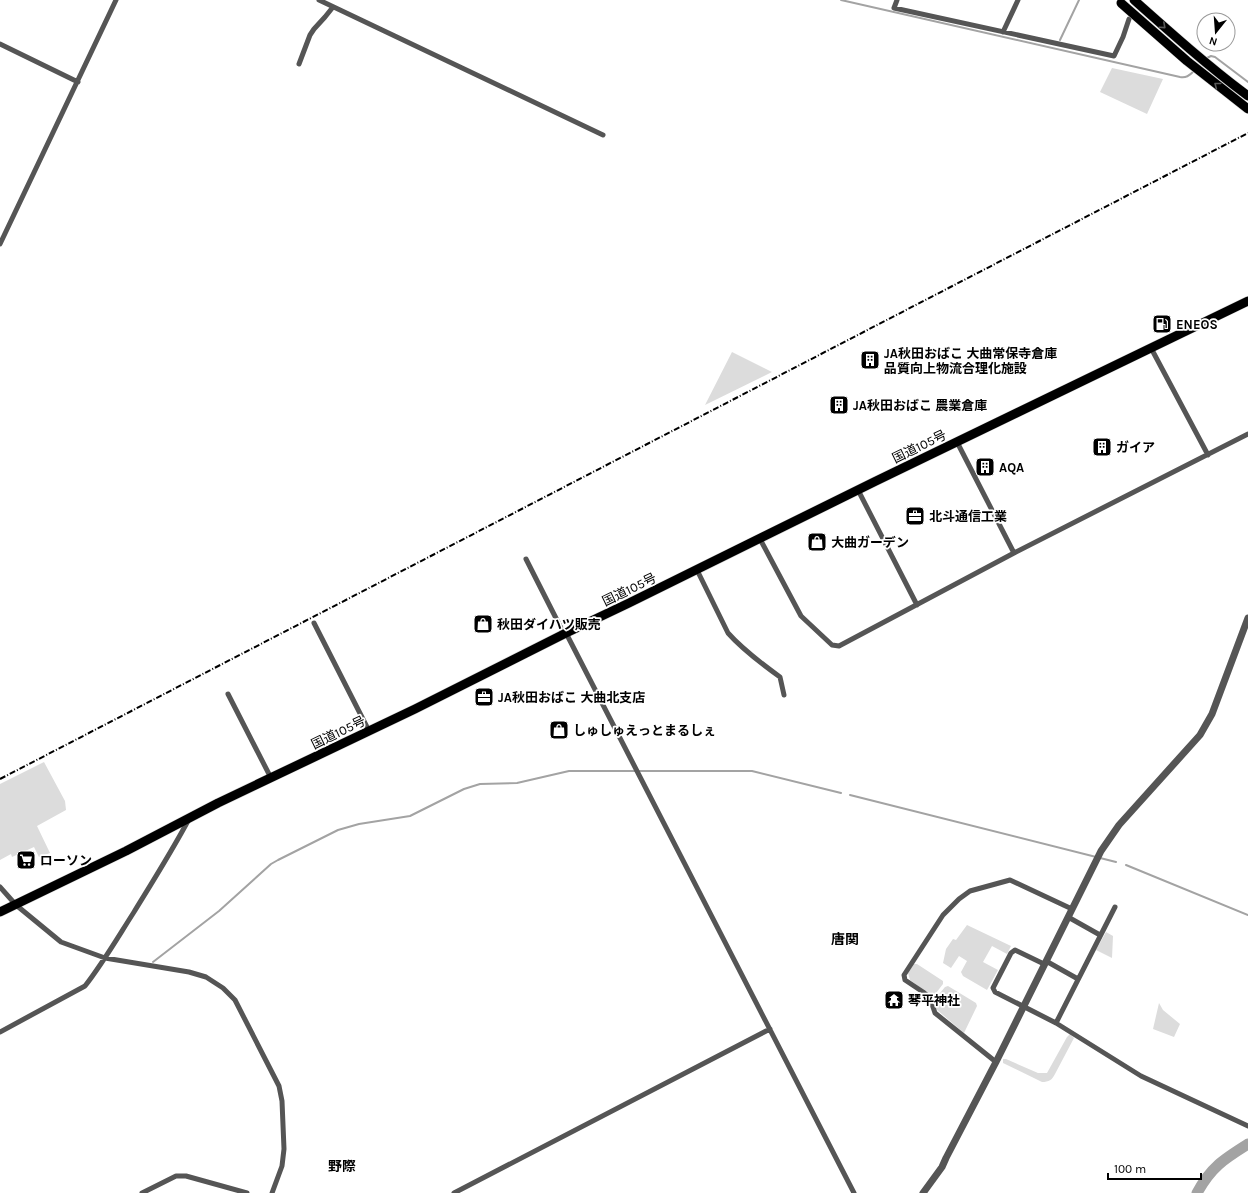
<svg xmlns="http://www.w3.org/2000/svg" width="1248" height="1193" font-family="Karla,'Noto Sans JP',sans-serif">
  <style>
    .green { fill: #dcdcdc }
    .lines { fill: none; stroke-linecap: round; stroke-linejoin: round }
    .stream { stroke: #a3a3a3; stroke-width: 2 }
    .river { stroke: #a3a3a3; stroke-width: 11 }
    .trunk-casing { stroke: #dbdbdb; stroke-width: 10 }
    .minor { stroke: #555; stroke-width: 5 }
    .tertiary { stroke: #555; stroke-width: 7 }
    .trunk { stroke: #000; stroke-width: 9 }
    .rail { stroke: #000; stroke-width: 2; stroke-dasharray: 6 2 1 2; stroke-linecap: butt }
    .trunk-bridge-casing { stroke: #dbdbdb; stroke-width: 10; stroke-linecap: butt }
    .trunk-bridge { stroke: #000; stroke-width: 9 }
    .oneway { stroke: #595959 }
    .labels { text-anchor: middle; stroke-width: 3.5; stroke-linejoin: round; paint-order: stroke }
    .poi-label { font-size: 13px; font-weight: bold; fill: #000; stroke: #fff; text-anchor: start }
    .street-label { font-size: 13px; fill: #000; stroke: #fff }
    .neighbourhood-label { font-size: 14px; font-weight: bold; fill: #000; stroke: #fff }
  </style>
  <rect width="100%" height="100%" fill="#fff"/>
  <path class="green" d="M1112,68L1163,79L1147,114L1100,92Z
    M732,352L772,372L705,405Z
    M44,762L65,801L66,810L37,826L50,853L39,857L34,847L12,857L11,854L0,860V784Z
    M967,925L1011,946L1007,954L992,946L983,962L998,970L987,990L963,976L961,972L967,961L959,956L951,968L943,963L946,949L953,939L956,940Z
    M1106,932L1113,936L1112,958L1096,950Z
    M914,964H917L943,981V984L933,997L910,980L908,973Z
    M948,986L976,1003L977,1006L964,1033L936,1009L934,1003L935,999L945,987Z
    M1159,1003L1163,1010L1180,1024L1174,1037L1153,1029Z
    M1070,1034L1074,1038L1055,1074C1052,1080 1049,1082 1042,1082L1003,1063V1059H1006L1038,1073H1047L1067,1037Z"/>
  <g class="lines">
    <path class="stream" d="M841,0L1180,77C1186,78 1189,76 1194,71
      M1060,40L1079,0
      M1205,59L1211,56L1215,57L1248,82
      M850,795L1116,862
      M1126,865L1248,915
      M153,962L219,911L271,864L278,860L338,830L359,824L410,816L464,789L480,784L517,783L569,771H752L841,793"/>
    <path class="river" d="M1197,1193C1211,1167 1224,1159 1248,1144"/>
    <defs>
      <path id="trunk" d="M0,912L126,851L218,803L415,709L566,633L629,603L876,481L1248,301"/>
    </defs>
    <use href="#trunk" class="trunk-casing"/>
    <path class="minor" d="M319,0L603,135
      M897,0L894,8L1114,56L1123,37L1129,19
      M1003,32L1018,0
      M0,44L78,82
      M299,64L310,35L314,29L325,17L333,7
      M0,244L116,0
      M1151,348L1208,455
      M957,442L1014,553
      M858,490L917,605
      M760,539L801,616L832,645L839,646L1014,553L1248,434
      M526,559L564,634
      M697,570L728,633C743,650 762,664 780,677L784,695
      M314,623L369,731
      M566,633L854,1193
      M228,694L271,778
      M0,887L16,905L61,942L105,958L189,972L206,977L223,988L235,1000L279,1086L282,1101L284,1149L282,1166L272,1193
      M1068,917L1100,935
      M1046,961L1078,979
      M1044,964L1015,950L1011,953L993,988L995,992L1056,1023L1141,1076L1248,1126
      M1056,1023L1115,907
      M0,1032L85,986C103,963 118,937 134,912C153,881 172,851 189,819
      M996,1062L935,1013L930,998L923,992L905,980L904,975L943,915L959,899L970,891L1010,880L1072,909
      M142,1193L176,1176H186L247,1193
      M454,1193L770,1029"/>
    <path class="tertiary" d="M923,1193L942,1167L946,1158L996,1062L1101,851L1119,825L1200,735L1212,714L1248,618"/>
    <use href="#trunk" class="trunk"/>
    <path class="rail" d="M0,779L1248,133"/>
    <defs>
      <path id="trunk-bridge" d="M1134,0C1171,33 1208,66 1248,96
        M1121,3L1187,61L1248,109"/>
    </defs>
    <use href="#trunk-bridge" class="trunk-bridge-casing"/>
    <use href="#trunk-bridge" class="trunk-bridge"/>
  </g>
  <defs><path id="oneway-chevron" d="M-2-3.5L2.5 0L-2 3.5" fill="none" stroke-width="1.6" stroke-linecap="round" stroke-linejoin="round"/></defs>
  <g class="oneway">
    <use href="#oneway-chevron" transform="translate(1163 26) rotate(42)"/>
    <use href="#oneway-chevron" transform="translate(1217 85) rotate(-142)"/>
  </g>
  <defs>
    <symbol id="fuel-square" viewBox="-11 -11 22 22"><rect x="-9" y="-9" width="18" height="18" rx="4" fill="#000" stroke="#fff"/><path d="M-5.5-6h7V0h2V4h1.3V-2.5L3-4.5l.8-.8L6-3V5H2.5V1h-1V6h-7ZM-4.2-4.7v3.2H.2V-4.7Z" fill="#fff"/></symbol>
    <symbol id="building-square" viewBox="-11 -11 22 22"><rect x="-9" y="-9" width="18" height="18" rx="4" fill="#000" stroke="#fff"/><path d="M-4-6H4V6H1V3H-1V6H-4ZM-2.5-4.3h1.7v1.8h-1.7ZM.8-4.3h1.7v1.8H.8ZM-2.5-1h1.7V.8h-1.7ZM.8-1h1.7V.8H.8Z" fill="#fff"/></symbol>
    <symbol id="office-square" viewBox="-11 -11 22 22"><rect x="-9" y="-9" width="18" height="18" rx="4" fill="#000" stroke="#fff"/><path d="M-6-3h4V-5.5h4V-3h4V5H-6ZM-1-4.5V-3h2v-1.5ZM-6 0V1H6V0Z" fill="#fff"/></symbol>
    <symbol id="shop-square" viewBox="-11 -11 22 22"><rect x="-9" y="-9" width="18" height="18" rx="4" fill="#000" stroke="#fff"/><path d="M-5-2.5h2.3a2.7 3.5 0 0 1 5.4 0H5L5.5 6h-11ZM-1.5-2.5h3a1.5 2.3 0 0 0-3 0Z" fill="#fff"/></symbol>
    <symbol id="supermarket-square" viewBox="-11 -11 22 22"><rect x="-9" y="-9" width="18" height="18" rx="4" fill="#000" stroke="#fff"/><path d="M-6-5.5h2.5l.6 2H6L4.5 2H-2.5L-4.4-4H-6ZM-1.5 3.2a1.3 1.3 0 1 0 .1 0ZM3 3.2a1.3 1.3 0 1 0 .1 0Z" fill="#fff"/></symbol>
    <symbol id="temple-square" viewBox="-11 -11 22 22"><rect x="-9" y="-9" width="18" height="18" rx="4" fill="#000" stroke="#fff"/><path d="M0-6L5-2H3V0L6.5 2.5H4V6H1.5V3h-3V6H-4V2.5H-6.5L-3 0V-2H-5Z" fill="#fff"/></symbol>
  </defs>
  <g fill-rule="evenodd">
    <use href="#fuel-square" x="1151" y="313" width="22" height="22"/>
    <use href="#building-square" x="859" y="349" width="22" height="22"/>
    <use href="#building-square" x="828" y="394" width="22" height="22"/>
    <use href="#building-square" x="1091" y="436" width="22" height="22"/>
    <use href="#building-square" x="974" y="456" width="22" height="22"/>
    <use href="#office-square" x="904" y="505" width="22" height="22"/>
    <use href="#shop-square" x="806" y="531" width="22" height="22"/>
    <use href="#shop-square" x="472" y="613" width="22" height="22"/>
    <use href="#office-square" x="473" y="686" width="22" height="22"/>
    <use href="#shop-square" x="548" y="719" width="22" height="22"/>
    <use href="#supermarket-square" x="15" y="849" width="22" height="22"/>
    <use href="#temple-square" x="883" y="989" width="22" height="22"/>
  </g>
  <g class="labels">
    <g class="poi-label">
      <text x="1176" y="329">ENEOS</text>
      <text x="884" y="358">JA秋田おばこ 大曲常保寺倉庫<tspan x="884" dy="15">品質向上物流合理化施設</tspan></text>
      <text x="853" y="410">JA秋田おばこ 農業倉庫</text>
      <text x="1116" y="452">ガイア</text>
      <text x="999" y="472">AQA</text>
      <text x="929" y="521">北斗通信工業</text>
      <text x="831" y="547">大曲ガーデン</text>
      <text x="497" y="629">秋田ダイハツ販売</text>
      <text x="498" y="702">JA秋田おばこ 大曲北支店</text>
      <text x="573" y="735">しゅしゅえっとまるしぇ</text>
      <text x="40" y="865">ローソン</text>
      <text x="908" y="1005">琴平神社</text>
    </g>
    <g class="street-label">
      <text transform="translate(919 446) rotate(-26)" y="5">国道105号</text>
      <text transform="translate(629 589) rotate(-26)" y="5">国道105号</text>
      <text transform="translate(338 732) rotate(-26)" y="5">国道105号</text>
    </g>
    <g class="neighbourhood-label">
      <text x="845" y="944">唐関</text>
      <text x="342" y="1171">野際</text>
    </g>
  </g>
  <g transform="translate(1216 32) rotate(197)"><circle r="19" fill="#ffffff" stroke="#999999"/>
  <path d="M0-3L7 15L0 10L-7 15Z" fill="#000000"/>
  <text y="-6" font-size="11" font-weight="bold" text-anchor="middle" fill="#000000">N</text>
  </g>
  <path d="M1108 1173v6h93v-6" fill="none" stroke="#000000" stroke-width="2"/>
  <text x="1114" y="1173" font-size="12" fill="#000000" stroke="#ffffff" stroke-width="3" paint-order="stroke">100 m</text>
</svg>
